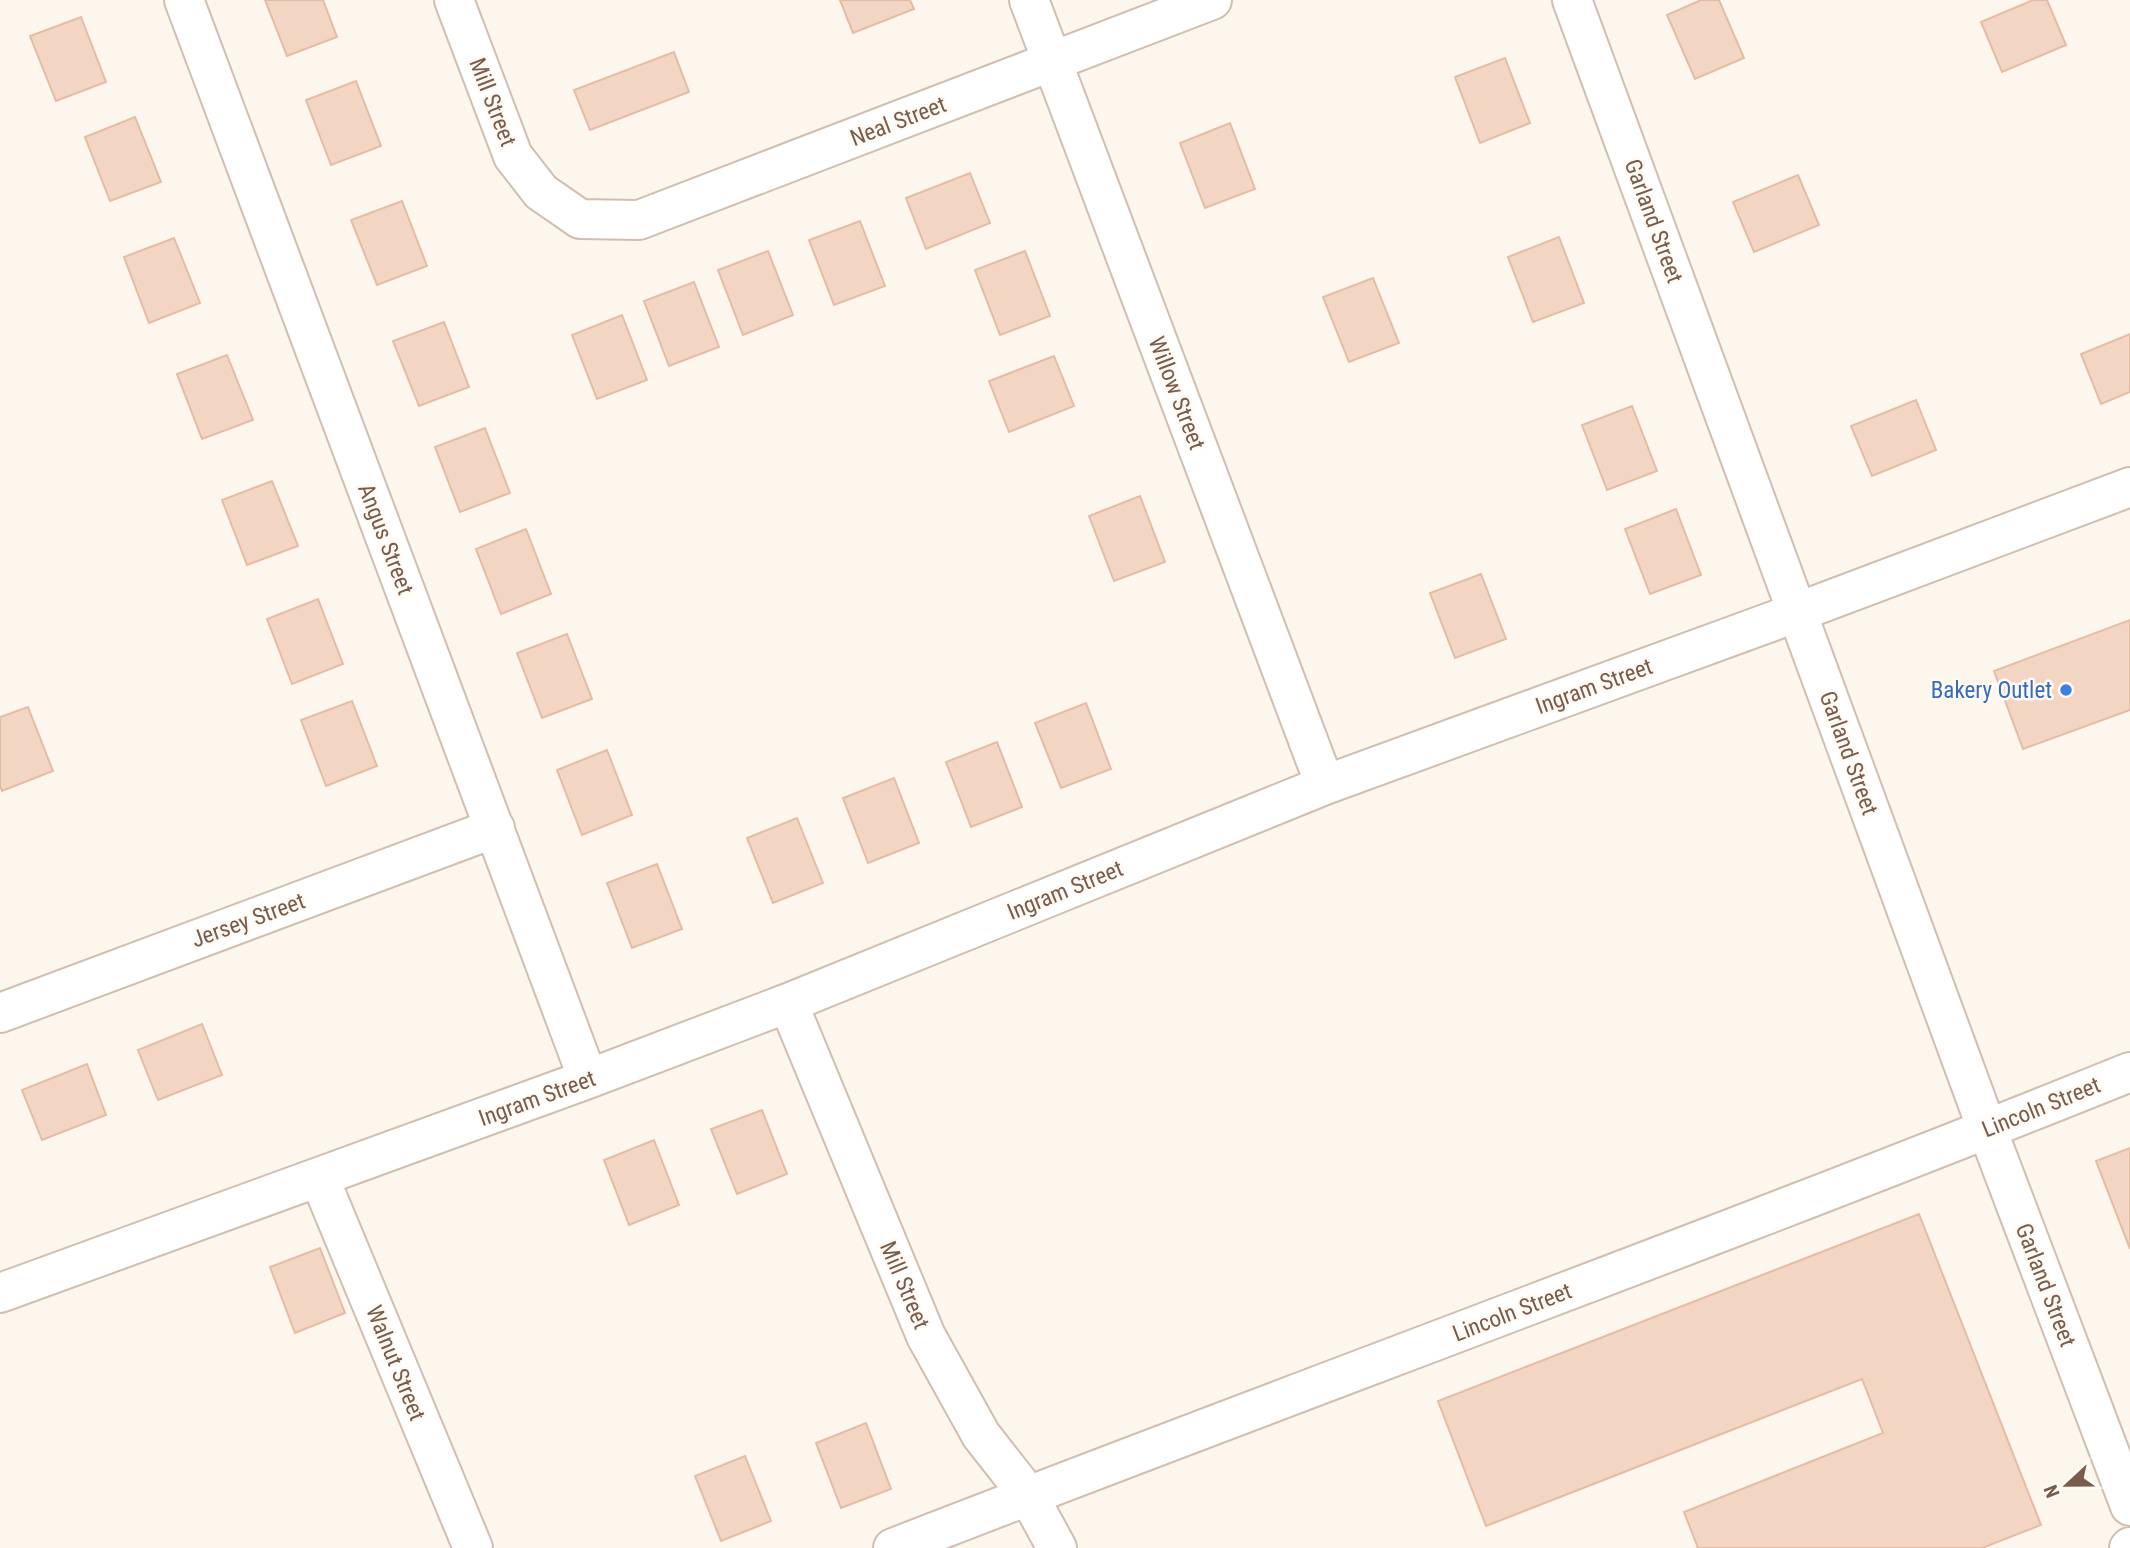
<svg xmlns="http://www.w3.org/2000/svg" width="2130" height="1548" font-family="'Roboto Condensed',sans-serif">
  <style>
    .building { fill: #f3d5c3; stroke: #e6bba3; stroke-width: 2 }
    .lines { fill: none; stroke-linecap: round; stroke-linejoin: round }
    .minor-casing { stroke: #d1beb0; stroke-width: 42 }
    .minor { stroke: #fff; stroke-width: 38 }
    .shop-dot { fill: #3f7fe0; stroke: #fffaf3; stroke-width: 2.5 }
    .labels { text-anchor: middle; stroke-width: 5; stroke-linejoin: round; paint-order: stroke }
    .street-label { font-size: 23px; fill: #7a5c4d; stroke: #fffaf3 }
    .shop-label { font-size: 23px; fill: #366cbe; stroke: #fffaf3; text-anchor: end }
  </style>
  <rect width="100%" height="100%" fill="#fdf6ec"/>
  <path class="building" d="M265,0H323L337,37L287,56Z
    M840,0H910L914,9L853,33Z
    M1701,0H1719L1744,58L1695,79L1667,15Z
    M2033,0H2047L2066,45L2002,72L1981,22Z
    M81,17L106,82L56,101L30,36Z
    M674,52L689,92L590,130L574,90Z
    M1505,58L1530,123L1480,143L1455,77Z
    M356,81L381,146L331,165L306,100Z
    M135,117L161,182L110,201L85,137Z
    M1230,123L1255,189L1205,208L1180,143Z
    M970,173L990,223L926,249L906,198Z
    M1798,175L1819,225L1754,252L1733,202Z
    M402,201L427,266L377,285L351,220Z
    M860,221L885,286L834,305L809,240Z
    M1559,237L1584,303L1533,322L1508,257Z
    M174,238L200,303L149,323L124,257Z
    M768,251L793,315L743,335L718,270Z
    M1025,251L1050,316L1000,335L975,270Z
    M1373,278L1399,343L1349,362L1323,297Z
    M694,282L719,347L669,366L644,301Z
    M622,315L647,380L597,399L572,335Z
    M444,322L469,387L419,406L393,341Z
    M2130,334V392L2101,404L2081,354Z
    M227,355L253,420L202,439L177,374Z
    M1054,356L1074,406L1009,432L989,381Z
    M1916,400L1936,450L1872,476L1851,426Z
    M1632,406L1657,471L1607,490L1582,425Z
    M485,428L510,493L460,512L435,447Z
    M272,481L298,546L247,565L222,500Z
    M1140,496L1165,562L1114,581L1089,516Z
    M1676,509L1701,575L1650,594L1625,529Z
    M526,529L551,594L501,614L476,549Z
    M1481,574L1506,639L1455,658L1430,593Z
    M318,599L343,664L292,684L267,619Z
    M2130,620V710L2023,749L1994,671Z
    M567,634L592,699L542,718L517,653Z
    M352,701L377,766L326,786L301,720Z
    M1086,703L1111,769L1061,788L1035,723Z
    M28,707L53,771L2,791L0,785V717Z
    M997,742L1022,807L971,827L946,762Z
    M607,750L632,815L582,835L557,770Z
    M894,778L919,843L868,863L843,798Z
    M797,818L823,883L773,903L747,838Z
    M657,864L682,929L632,948L607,883Z
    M202,1024L222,1075L158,1100L138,1050Z
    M87,1064L106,1115L42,1140L22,1090Z
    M762,1110L787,1174L737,1194L711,1129Z
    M654,1140L679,1205L629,1225L604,1160Z
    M2130,1148V1249L2096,1161Z
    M1919,1214L2041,1525L1982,1548H1698L1684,1512L1883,1433L1862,1379L1486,1526L1438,1401Z
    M320,1248L345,1313L295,1333L270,1267Z
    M866,1423L891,1489L841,1508L816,1443Z
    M745,1456L771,1521L721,1541L695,1476Z"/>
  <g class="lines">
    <defs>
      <path id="minor" d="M184,0L588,1079
        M454,0L513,156L541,192L580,219L639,220L1212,0
        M1029,0L1325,785
        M1572,0L1987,1129L2130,1506
        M788,1003L926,1336L981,1435L1028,1495L1057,1548
        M0,1013L495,828
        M319,1177L473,1548
        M0,1293L588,1079L788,1003L1325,785L1798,612L2130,487
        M893,1548C1305,1388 1720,1237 2130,1072
        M2129,1548L2130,1547"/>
    </defs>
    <use href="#minor" class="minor-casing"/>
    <use href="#minor" class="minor"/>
  </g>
  <circle class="shop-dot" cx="2066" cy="690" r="7"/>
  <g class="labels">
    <g class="street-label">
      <text transform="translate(493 102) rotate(69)" y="8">Mill Street</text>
      <text transform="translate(898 121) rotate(-21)" y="8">Neal Street</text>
      <text transform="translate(1654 221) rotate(70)" y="8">Garland Street</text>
      <text transform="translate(1177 393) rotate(69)" y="8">Willow Street</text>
      <text transform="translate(386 539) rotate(69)" y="8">Angus Street</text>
      <text transform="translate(1594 686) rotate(-20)" y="8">Ingram Street</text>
      <text transform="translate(1849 753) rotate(70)" y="8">Garland Street</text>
      <text transform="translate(1065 890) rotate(-22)" y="8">Ingram Street</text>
      <text transform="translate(248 920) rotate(-20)" y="8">Jersey Street</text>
      <text transform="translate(537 1098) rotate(-20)" y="8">Ingram Street</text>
      <text transform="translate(2041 1107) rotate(-22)" y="8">Lincoln Street</text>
      <text transform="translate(905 1285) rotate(67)" y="8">Mill Street</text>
      <text transform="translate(2046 1285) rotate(69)" y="8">Garland Street</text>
      <text transform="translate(1512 1312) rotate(-21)" y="8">Lincoln Street</text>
      <text transform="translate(396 1363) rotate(68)" y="8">Walnut Street</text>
    </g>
    <g class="shop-label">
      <text x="2052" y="698">Bakery Outlet</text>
    </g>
  </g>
  <g transform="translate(2067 1485) rotate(248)" stroke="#fffaf3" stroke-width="5" paint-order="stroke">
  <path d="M0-5L12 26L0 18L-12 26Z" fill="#7a5c4d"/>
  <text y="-10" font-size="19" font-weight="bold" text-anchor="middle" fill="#7a5c4d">N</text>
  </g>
</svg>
